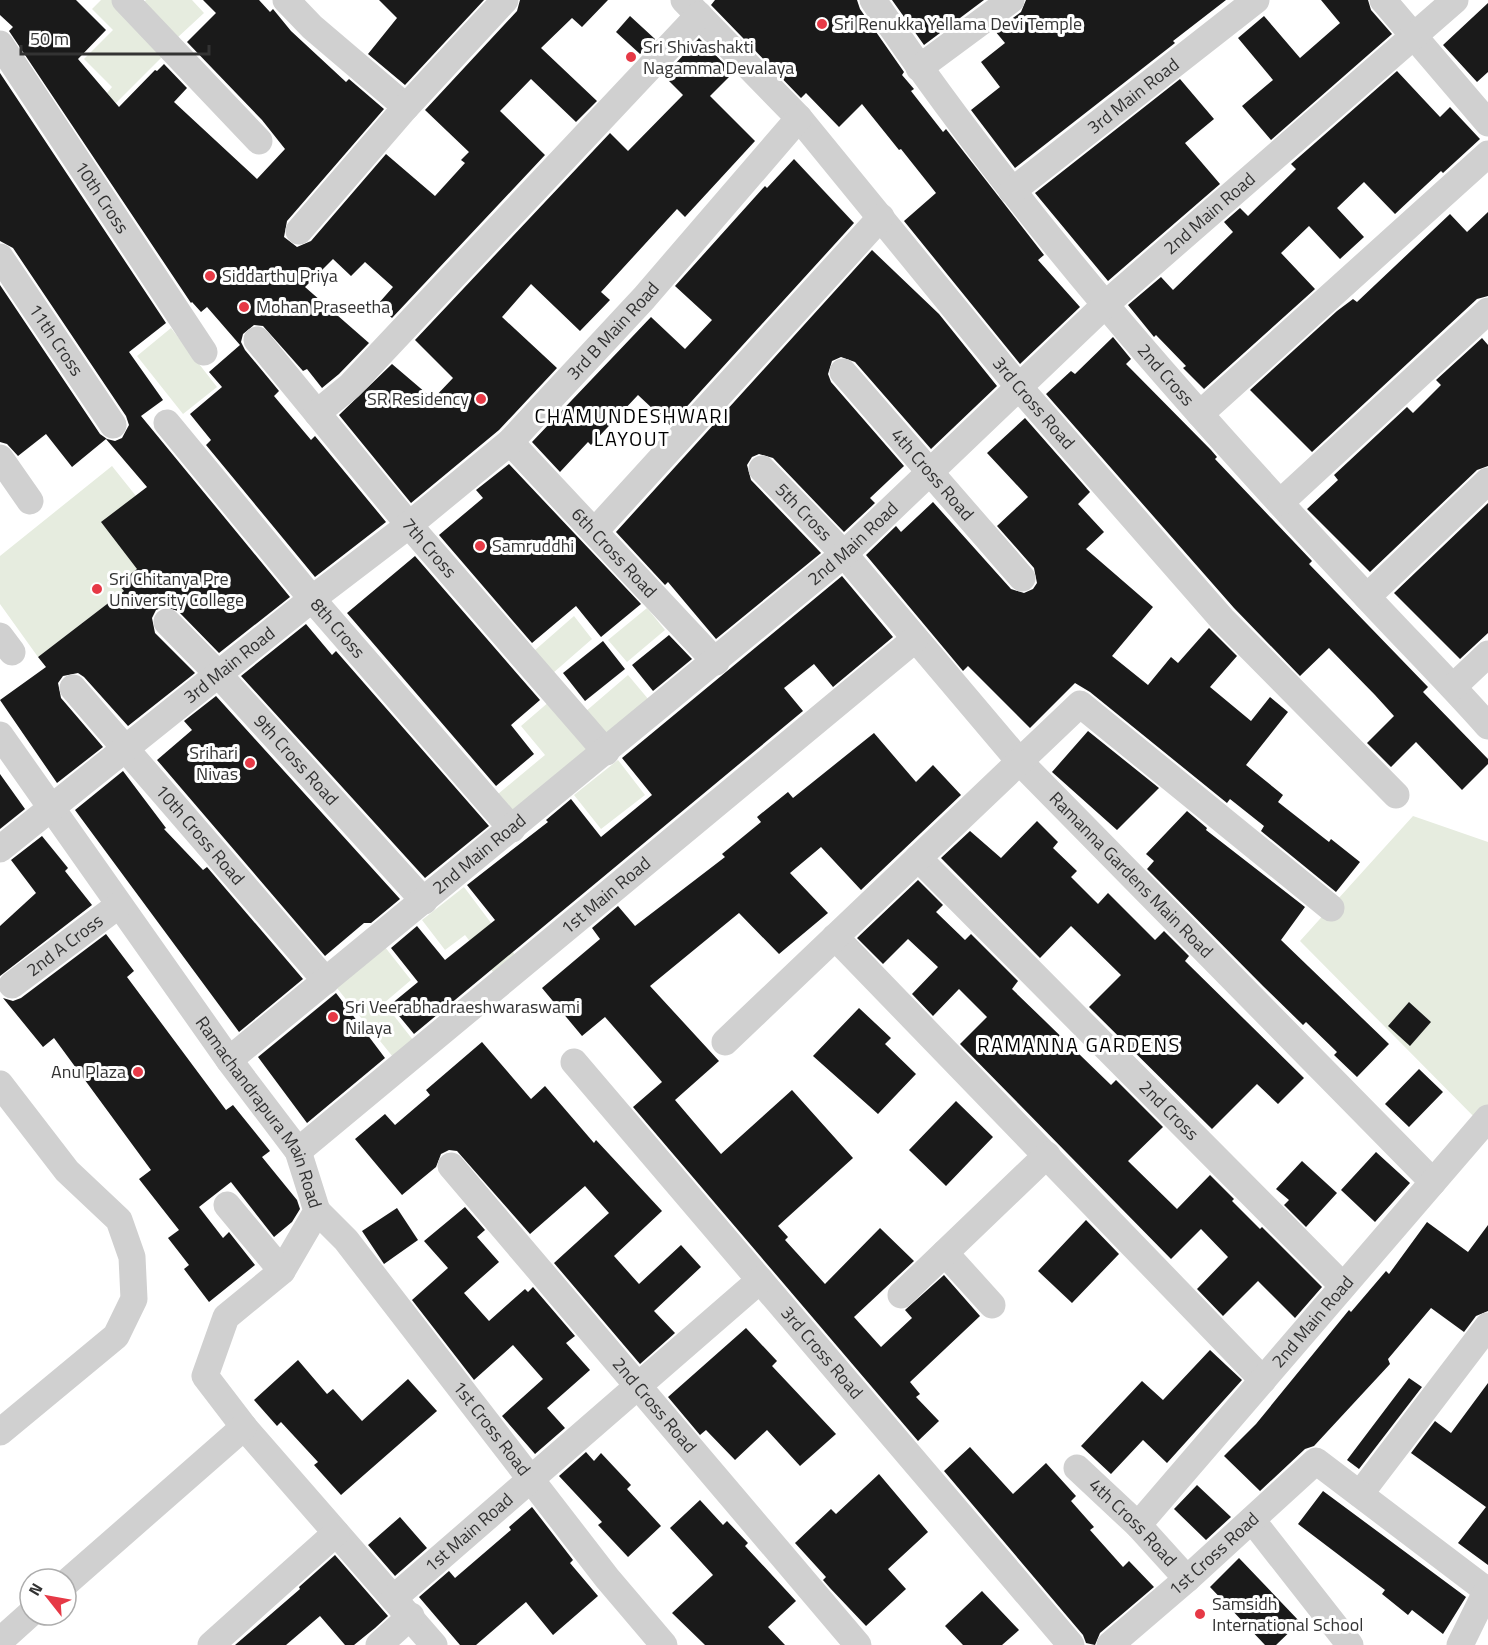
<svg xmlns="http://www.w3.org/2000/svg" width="1488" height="1645" font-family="'Titillium Web',sans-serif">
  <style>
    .green { fill: #e6ecdf }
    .building { fill: #1a1a1a }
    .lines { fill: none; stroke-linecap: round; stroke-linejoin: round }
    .minor { stroke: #d0d0d0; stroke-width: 27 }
    .poi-dot { fill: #e63946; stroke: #fff; stroke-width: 2 }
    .labels { text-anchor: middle; stroke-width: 6; stroke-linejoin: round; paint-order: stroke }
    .poi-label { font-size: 18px; fill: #333; stroke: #fff; text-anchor: start }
    .street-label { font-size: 18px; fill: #333; stroke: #fff }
    .neighbourhood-label { font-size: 20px; letter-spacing: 1.5px; fill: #000; stroke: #fff }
  </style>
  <rect width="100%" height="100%" fill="#fff"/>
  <path class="green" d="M101,0H117L168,51L116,103L107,93L112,87L84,59L113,30L92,9Z
    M146,0H192L204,13L177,38L143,3Z
    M171,328L217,387L183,414L137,356Z
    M112,466L136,496L137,569L118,583L124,591L38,657L0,604V556Z
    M647,608L665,630L627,662L608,640Z
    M574,616L592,639L553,673L534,651Z
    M628,675L654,706L611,743L585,712Z
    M550,701L592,753L516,816L498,794L545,755L521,726Z
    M618,760L645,795L601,829L574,795Z
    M1413,816L1488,842V1131L1300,941Z
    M464,887L515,955L493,972L465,935L445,950L422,920Z
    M381,942L411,980L384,1003L413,1040L393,1057L332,982Z"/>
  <path class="building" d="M0,0H76L106,30L78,59L119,107L155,70L157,71L164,64L187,88L174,102L257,179L285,149L262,120L187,42L216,13L203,0H259L270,12L273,9L291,31L346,82L349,79L384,109L287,221L284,237L297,247L311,241L386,154L435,196L465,163L461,160L469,152L425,110L517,11L520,0H608L582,27L572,18L541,48L597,101L576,122L531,79L500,111L545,155L392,318L378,304L393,287L365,262L351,276L333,259L305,287L369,343L339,374L322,388L307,369L303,371L263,326L254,325L243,334L241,342L245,350L279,391L274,396L311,440L315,436L386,522L315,577L206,445L211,440L190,414L222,387L209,372L240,345L207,307L201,312L192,302L191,303L9,31L13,27L0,15Z
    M379,0H484L405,85L368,54L397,18Z
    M715,0H857L860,9L904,72L902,75L914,89L911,91L943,132L946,129L1044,255L1038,260L1080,307L1020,364L904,221L936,193L901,149L899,150L862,104L839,127L806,93L801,98L711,5Z
    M892,0H984L924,45Z
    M1026,0H1226L1173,41L1175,43L1015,168L971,110L1000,87L981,62L1005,43L995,31L1021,12Z
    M1321,0H1368L1371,10L1392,34L1271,140L1242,106L1273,80L1238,38L1264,16L1300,58L1340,23Z
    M1488,3V72L1477,82L1443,45Z
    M630,16L655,39L640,54L616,32Z
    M699,38L733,73L710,96L755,141L685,217L677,209L601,292L610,300L580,331L531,284L502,317L557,368L499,430L411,503L339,415L392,364L433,399L453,378L415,340L610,133L628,151L683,95L664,76Z
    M1397,71L1440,117L1450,107L1480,139L1443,173L1441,171L1395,214L1364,182L1337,208L1364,237L1340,259L1309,226L1281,253L1315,289L1204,389L1183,368L1186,366L1156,335L1154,337L1128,305L1161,277L1173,290L1233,232L1224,222L1240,208L1248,216L1296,169L1291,164Z
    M0,73L166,323L129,352L163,400L141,416L290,597L219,653L178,611L164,607L156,610L152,618L155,633L195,673L128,726L84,677L78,673L63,676L58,683L61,698L103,747L57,783L0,700L46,667L38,657L124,591L118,584L137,569L101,522L147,487L106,439L72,467L46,434L18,456L7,444L0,442V285L100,434L107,439L115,441L122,438L129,425L126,416L13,248L0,241Z
    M1180,79L1214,119L1185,143L1220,184L1108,281L1035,193Z
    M794,159L854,223L670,425L638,395L591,445L588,442L560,472L532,442L651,317L685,349L712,320L675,286L765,186L767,188Z
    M1488,212V296L1477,299L1312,452L1250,390L1337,311L1353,299L1357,302L1450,214L1467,232Z
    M872,250L939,314L997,386L931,449L855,362L841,357L832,361L828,374L831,382L904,466L870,498L875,503L844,532L773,458L759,454L752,457L747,465L751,480L821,553L716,639L668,582L665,585L616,532Z
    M1113,337L1131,359L1126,364L1211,450L1217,457L1215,459L1312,561L1309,564L1428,687L1423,692L1488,759V764L1462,790L1416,742L1391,767L1367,743L1394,716L1375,695L1329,648L1300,676L1234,608L1046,394L1071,371L1075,374Z
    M1482,338L1488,345V466L1477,470L1370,572L1307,509L1338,480L1334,475L1407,407L1413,413L1441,385L1436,380Z
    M1025,418L1090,492L1078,504L1104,532L1086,549L1153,607L1112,656L1148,685L1171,657L1178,663L1209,628L1237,656L1210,687L1251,721L1270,697L1288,712L1246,765L1283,795L1278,802L1329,842L1331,839L1360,862L1336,892L1261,831L1264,826L1230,799L1227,803L1090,692L1075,683L1030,728L968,666L963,671L866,555L896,526L901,532L933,502L1011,589L1024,593L1033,589L1037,583L1034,568L997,526L1028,497L987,453Z
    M509,464L641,604L601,637L576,606L532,643L439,535L483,498L476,490Z
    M1488,503V633L1460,659L1394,593Z
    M415,556L540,700L511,725L534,754L496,786L347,613Z
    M842,576L893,637L833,687L814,664L784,688L803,711L414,1034L390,1005L418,982L391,948L417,926L445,960L495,920L467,885L548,822L546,820L571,799L601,837L652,795L622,758Z
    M306,624L332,655L336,651L489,826L425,878L241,676Z
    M669,635L692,659L653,691L632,665Z
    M603,641L625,669L585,701L563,673Z
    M216,696L400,899L371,923H364L325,956L157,760L192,730L184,721Z
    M1088,731L1159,788L1117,830L1052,772Z
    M874,733L916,782L933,765L961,795L861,890L821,847L790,873L828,913L779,954L739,913L650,986L719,1061L675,1100L721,1154L792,1090L853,1158L778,1226L788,1237L785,1240L825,1284L880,1228L914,1261L854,1317L881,1347L912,1318L905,1310L944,1275L980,1316L910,1382L920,1394L916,1397L939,1421L918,1441L633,1107L662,1082L605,1017L582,1036L542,988L600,939L592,928L618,906L635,926L725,857L722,854L761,822L757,817L788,792L793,798Z
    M123,771L166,828L164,829L203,870L207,867L303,979L239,1032L75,810Z
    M0,774L25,809L0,829Z
    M1187,811L1207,828L1206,830L1305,907L1281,940L1389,1044L1357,1077L1334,1055L1337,1052L1306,1022L1303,1025L1263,986L1147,869L1154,861L1146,854Z
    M1037,821L1058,842L1053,848L1077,871L1071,877L1098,904L1108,893L1155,940L1164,931L1189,956L1185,961L1304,1078L1278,1104L1257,1084L1212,1129L1089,1007L1121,975L1071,926L1040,958L941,858L970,831L1001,858Z
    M42,836L68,868L65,871L92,905L0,976V926L36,893L11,860Z
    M918,880L943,905L936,912L965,940L971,934L1018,981L1012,989L1111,1085L1116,1080L1163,1127L1128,1161L1177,1209L1210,1175L1234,1199L1232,1201L1260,1229L1262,1227L1322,1287L1295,1318L1258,1281L1223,1316L1197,1289L1228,1257L1201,1229L1171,1259L960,1044L987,1017L959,989L933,1016L912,994L938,967L908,939L883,964L857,938Z
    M106,934L134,971L127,977L226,1110L233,1105L270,1151L262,1157L297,1200L300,1209L292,1222L274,1237L231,1182L199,1207L223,1238L229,1232L255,1265L209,1302L184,1269L189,1265L168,1238L179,1230L139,1179L151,1170L54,1038L43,1047L3,998L13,1001L21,998Z
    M336,993L385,1058L307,1123L258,1057Z
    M1409,1002L1431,1022L1410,1046L1388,1026Z
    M859,1008L891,1038L885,1044L916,1074L878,1114L813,1056Z
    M482,1042L531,1099L545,1086L594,1143L596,1140L662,1211L614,1256L639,1284L681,1245L701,1267L654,1311L675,1333L640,1364L554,1263L609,1213L585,1186L530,1234L457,1151L449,1150L441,1154L436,1167L402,1195L355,1139L385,1114L395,1125L430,1095L426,1090Z
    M1419,1069L1443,1092L1409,1127L1385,1104Z
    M956,1101L993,1137L946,1186L909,1150Z
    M1376,1152L1410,1183L1375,1222L1341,1190Z
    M1302,1161L1337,1193L1306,1227L1284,1205L1289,1200L1276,1189Z
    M465,1207L485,1230L477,1237L499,1262L464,1293L489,1321L525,1289L528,1292L533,1287L575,1336L566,1343L590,1370L547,1408L565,1428L535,1454L502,1416L543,1379L513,1345L474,1380L412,1300L448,1268L424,1241Z
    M397,1208L418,1240L384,1264L362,1231Z
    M1086,1220L1119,1254L1072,1303L1038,1271Z
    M1427,1222L1468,1252L1488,1225V1311L1476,1316L1464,1332L1431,1308L1388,1359L1390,1364L1314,1446L1305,1449L1260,1491L1224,1456L1256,1424L1349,1310L1351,1312L1386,1271L1389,1274Z
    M746,1328L777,1361L772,1366L836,1434L800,1466L767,1430L735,1460L706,1430L700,1435L668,1397Z
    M1210,1350L1242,1380L1167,1463L1143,1440L1111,1474L1081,1446L1142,1381L1163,1400Z
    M298,1360L327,1394L333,1389L362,1421L408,1379L437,1411L341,1495L314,1465L318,1462L281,1422L277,1426L254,1400Z
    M1409,1378L1422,1387L1359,1469L1347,1460Z
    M1488,1383V1565L1458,1543L1486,1507L1411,1453L1435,1421L1451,1433Z
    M970,1447L1013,1494L1046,1463L1076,1496L1071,1501L1094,1527L1090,1530L1123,1567L1129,1561L1154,1587L1100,1633L1095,1645L1086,1643L1083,1635L944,1471Z
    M586,1452L594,1461L601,1453L631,1485L627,1489L661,1526L628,1557L598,1525L602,1522L559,1476Z
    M879,1474L928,1532L888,1569L906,1589L866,1626L830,1588L823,1580L826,1577L795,1543L831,1509L836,1514Z
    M1197,1485L1231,1517L1206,1540L1174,1509Z
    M1323,1491L1466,1597L1443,1634L1412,1610L1408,1615L1382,1594L1385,1590L1298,1524Z
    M700,1500L723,1525L727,1521L748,1543L745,1546L796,1601L768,1627L785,1645H705L672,1613L713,1575L670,1528Z
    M532,1507L573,1560L570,1563L598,1596L553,1635L526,1602L476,1645H460L419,1597L449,1571L455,1578L511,1530L509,1527Z
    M400,1517L427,1548L395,1576L368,1545Z
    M335,1555L388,1616L375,1628L354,1645H345L320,1616L286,1645H235L300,1589L299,1587Z
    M1239,1558L1300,1622L1276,1645H1265L1210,1587Z
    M982,1591L1019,1630L1002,1645H963L945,1626Z"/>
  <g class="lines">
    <g class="minor">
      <path d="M125,0L259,141"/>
      <path d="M286,0L312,27L406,107"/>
      <path id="s1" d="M684,0L799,118L1018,386L1222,619L1396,795"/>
      <path id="s2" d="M873,0C1016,212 1192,410 1367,597C1407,640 1449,682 1488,726"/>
      <path d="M1383,0L1488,123"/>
      <path id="s3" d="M0,44L204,352"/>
      <path d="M919,68L1011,0"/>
      <path id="s4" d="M1012,191L1256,0"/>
      <path d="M299,231L406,107L505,0"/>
      <path id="s5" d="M0,257L113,425"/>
      <path id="s6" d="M257,340L409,525L606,752"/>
      <path id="s7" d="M843,372L1022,578"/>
      <path d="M317,413L350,386L699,15"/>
      <path d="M1200,414L1488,154"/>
      <path id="s8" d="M167,423L312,599L512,829"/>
      <path id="s9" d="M510,442L716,662"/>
      <path d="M0,458L30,501"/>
      <path id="s10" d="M762,469L844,554L1020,762L1433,1182"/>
      <path d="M1281,502L1488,311"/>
      <path d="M595,531L881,217"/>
      <path d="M1367,597L1488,481"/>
      <path id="s11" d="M167,622L218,674L424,901"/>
      <path d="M0,636L12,652"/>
      <path d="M1453,687L1488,654"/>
      <path id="s12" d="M73,688L326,981"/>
      <path id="s13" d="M0,735L229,1060L298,1151L317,1211L282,1271L226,1317L205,1376L244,1427L434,1645"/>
      <path id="s14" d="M0,849L312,599L409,525L510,442L644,298L799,118"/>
      <path id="s15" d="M918,858L1343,1286"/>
      <path d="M835,937L1263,1380"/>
      <path id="s16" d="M12,985L119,905"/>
      <path d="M725,1042L1080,704L1331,908"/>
      <path id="s17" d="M229,1060L844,554L1107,303L1455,0"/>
      <path id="s18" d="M574,1062L1071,1645"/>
      <path d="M0,1084L67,1171L119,1220L132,1257L134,1299L116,1336L0,1432"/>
      <path id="s19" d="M298,1151L914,640"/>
      <path id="s20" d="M451,1166L858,1645"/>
      <path d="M227,1205L282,1271"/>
      <path id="s21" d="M317,1211L346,1240L607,1578L664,1645"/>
      <path d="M945,1253L992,1305"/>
      <path d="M901,1295L1047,1155"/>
      <path id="s22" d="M1077,1468L1138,1525L1187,1579"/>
      <path d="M1360,1494L1488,1326"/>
      <path d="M1252,1520L1350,1645"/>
      <path id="s23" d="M1138,1525L1488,1118"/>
      <path d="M66,1583L244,1427"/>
      <path id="s24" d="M395,1597L760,1280"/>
      <path d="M0,1641L30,1614"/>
      <path d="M211,1645L336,1533"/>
      <path d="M379,1645L411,1616"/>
      <path id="s25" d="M1110,1645L1187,1579L1316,1461L1486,1590"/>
      <path d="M1460,1645L1488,1588"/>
    </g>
  </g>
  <g class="poi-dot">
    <circle cx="822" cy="24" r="6"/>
    <circle cx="631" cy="57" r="6"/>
    <circle cx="210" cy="276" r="6"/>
    <circle cx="244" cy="307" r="6"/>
    <circle cx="481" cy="399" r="6"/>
    <circle cx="480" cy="546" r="6"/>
    <circle cx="97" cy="589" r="6"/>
    <circle cx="250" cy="763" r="6"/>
    <circle cx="333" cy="1017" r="6"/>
    <circle cx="138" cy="1072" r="6"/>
    <circle cx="1200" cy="1614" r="6"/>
  </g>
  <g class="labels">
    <g class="poi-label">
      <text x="834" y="30">Sri Renukka Yellama Devi Temple</text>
      <text x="643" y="53">Sri Shivashakti<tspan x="643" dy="21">Nagamma Devalaya</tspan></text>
      <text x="222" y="282">Siddarthu Priya</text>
      <text x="256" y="313">Mohan Praseetha</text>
      <text x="469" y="405" text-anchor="end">SR Residency</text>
      <text x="492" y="552">Samruddhi</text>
      <text x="109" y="585">Sri Chitanya Pre<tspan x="109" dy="21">University College</tspan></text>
      <text x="238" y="759" text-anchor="end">Srihari<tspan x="238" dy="21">Nivas</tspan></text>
      <text x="345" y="1013">Sri Veerabhadraeshwaraswami<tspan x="345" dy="21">Nilaya</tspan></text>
      <text x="126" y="1078" text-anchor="end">Anu Plaza</text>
      <text x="1212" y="1610">Samsidh<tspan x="1212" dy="21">International School</tspan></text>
    </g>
    <g class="street-label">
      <text dy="6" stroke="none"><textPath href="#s4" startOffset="154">3rd Main Road</textPath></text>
      <text dy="6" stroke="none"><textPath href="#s3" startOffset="184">10th Cross</textPath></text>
      <text dy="6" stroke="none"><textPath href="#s17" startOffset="1296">2nd Main Road</textPath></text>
      <text dy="6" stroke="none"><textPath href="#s14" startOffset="804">3rd B Main Road</textPath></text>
      <text dy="6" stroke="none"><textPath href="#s5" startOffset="100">11th Cross</textPath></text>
      <text dy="6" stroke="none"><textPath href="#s2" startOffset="476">2nd Cross</textPath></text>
      <text dy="6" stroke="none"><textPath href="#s1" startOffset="534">3rd Cross Road</textPath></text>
      <text dy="6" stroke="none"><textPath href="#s7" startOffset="136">4th Cross Road</textPath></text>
      <text dy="6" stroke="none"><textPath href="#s10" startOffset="60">5th Cross</textPath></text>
      <text dy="6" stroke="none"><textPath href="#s17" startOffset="810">2nd Main Road</textPath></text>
      <text dy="6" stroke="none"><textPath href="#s6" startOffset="270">7th Cross</textPath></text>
      <text dy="6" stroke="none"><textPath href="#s9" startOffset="152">6th Cross Road</textPath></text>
      <text dy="6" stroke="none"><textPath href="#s8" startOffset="267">8th Cross</textPath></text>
      <text dy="6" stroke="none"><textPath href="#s14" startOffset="294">3rd Main Road</textPath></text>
      <text dy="6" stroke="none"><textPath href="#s11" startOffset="189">9th Cross Road</textPath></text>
      <text dy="6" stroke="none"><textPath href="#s12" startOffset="194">10th Cross Road</textPath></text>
      <text dy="6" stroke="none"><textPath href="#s17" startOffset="324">2nd Main Road</textPath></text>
      <text dy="6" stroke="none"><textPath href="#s10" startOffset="549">Ramanna Gardens Main Road</textPath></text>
      <text dy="6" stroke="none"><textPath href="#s19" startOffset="400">1st Main Road</textPath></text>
      <text dy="6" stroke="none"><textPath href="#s16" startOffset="66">2nd A Cross</textPath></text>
      <text dy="6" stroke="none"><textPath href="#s15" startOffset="356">2nd Cross</textPath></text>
      <text dy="6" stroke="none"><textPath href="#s13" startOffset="459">Ramachandrapura Main Road</textPath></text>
      <text dy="6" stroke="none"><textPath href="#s23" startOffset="268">2nd Main Road</textPath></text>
      <text dy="6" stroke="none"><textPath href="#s18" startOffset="382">3rd Cross Road</textPath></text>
      <text dy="6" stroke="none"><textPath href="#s20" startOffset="314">2nd Cross Road</textPath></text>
      <text dy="6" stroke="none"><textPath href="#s21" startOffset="279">1st Cross Road</textPath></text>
      <text dy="6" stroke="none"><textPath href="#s22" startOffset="78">4th Cross Road</textPath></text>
      <text dy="6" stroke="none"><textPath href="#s24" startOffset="98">1st Main Road</textPath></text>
      <text dy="6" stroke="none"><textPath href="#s25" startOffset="138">1st Cross Road</textPath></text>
    </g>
    <g class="neighbourhood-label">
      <text x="632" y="423">CHAMUNDESHWARI<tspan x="632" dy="23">LAYOUT</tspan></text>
      <text x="1079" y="1052">RAMANNA GARDENS</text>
    </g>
  </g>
  <g transform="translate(48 1597) rotate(301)"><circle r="28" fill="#ffffff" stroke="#adadad" stroke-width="1.5"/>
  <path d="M0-4.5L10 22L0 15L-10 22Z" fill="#e63946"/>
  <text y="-9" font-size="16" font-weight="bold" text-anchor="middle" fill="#333333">N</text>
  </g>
  <path d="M21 45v9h188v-9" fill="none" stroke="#333333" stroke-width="3"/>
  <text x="30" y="45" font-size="18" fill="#333333" stroke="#ffffff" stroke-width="4.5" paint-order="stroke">50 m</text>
</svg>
